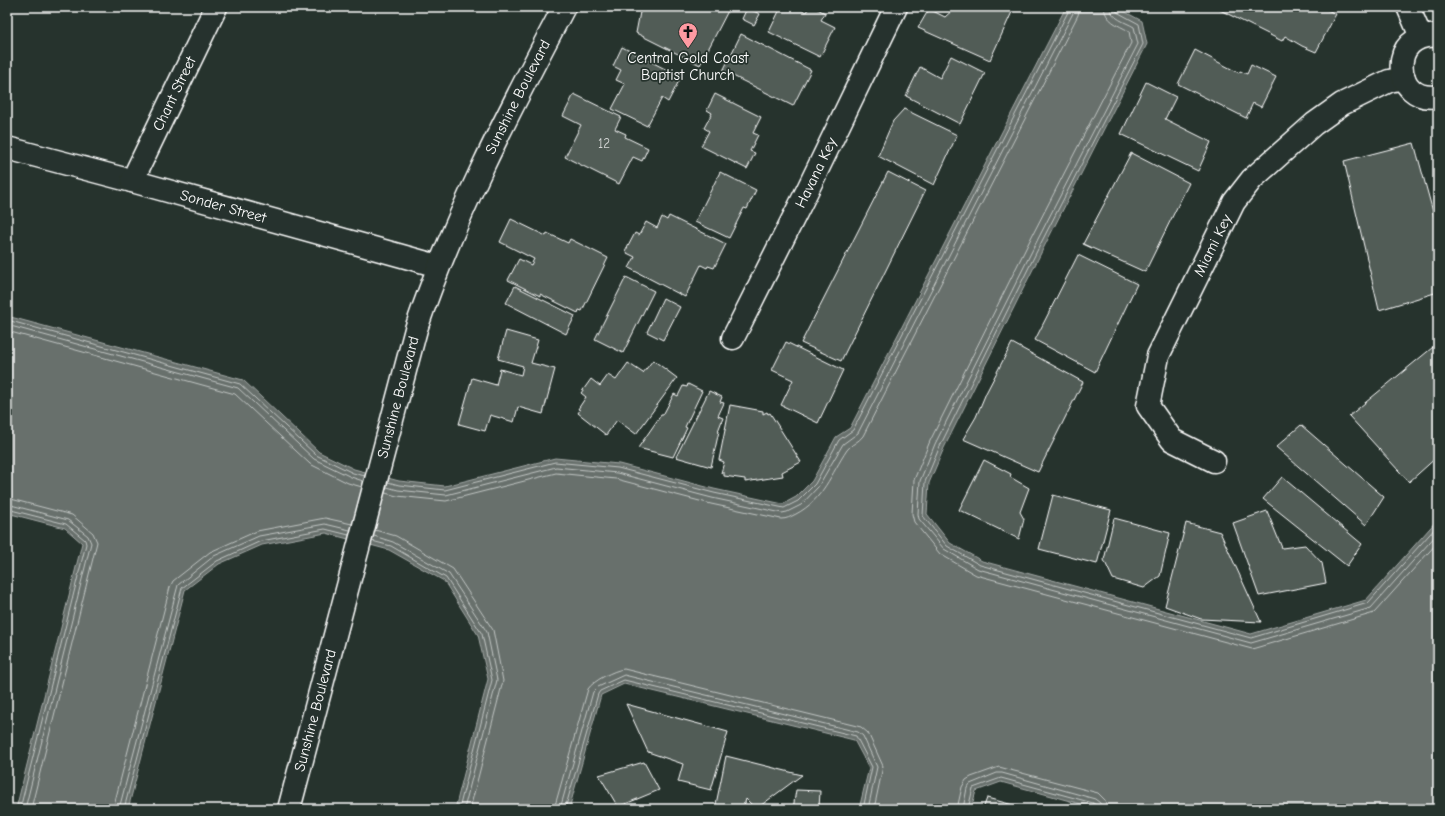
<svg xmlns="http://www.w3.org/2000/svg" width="1445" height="816" font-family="'Comic Neue',sans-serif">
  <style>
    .water { fill: #67706c; stroke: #a4a9a7 }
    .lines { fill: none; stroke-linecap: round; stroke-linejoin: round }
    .shore { stroke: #c2c6c4; stroke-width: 1 }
    .building { fill: #515c57; stroke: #fff }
    .street-casing { stroke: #fff; stroke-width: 25 }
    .secondary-casing { stroke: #fff; stroke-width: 25 }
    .street { stroke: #26332d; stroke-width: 22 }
    .secondary { stroke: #26332d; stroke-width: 22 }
    .labels { text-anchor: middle; stroke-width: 3.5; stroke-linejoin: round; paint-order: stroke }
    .number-label { font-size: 13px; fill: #d4d6d5 }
    .poi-label { font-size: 15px; fill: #fff; stroke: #26332d }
    .street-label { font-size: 15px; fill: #fff; stroke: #26332d }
  </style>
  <rect width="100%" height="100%" fill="#26332d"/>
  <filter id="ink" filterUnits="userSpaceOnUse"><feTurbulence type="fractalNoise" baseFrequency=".025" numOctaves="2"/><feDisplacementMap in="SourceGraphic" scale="8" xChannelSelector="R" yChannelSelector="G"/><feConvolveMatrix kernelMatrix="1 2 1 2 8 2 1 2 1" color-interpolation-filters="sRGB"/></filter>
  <g filter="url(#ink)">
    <path class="water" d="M1066,7H1116L1142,21L1147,44L1046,243L944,448L929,483L927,514L950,543L982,561L1251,634L1366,600L1438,519V809H1099L1001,782L976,791L971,809H859L869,768L854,740L624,684L601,695L569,809H455L488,679L478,635L444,581L389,550L326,533L262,545L219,564L185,590L128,809H16L82,543L65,528L7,513V316L243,380L319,452L354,469L399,481L445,486L555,458L619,464L714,489L783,504L796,497L812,481L836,437L850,428Z"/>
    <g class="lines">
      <path class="shore" d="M1104,7C1105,21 1118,25 1129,31L1131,43L1032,236L930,441L914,480L912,514L914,522L940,554L976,575L1252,649L1374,613L1438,542
        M1110,7C1111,19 1126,22 1134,27L1138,44L1038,239L935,444L920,481L918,514L919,519L944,549L978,569L1251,643L1371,608L1438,533
        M1116,7L1117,12L1139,24L1143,44L1042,241L940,446L925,482L923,516L947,546L980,565L1251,638L1368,603L1438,525
        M7,320L240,384L316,455L353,473L365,476
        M7,325L238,388L314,459L351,477L363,481
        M7,331L235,394L310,464L348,483L362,487
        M388,482L399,485L445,490L555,462L618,468L714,493L784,508L798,501L815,484L839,440L853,430L1069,10V7
        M387,487L398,490L446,495L556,467L617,473L712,498L782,513L787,512L801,505L818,487L843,444L858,433L1073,13L1074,7
        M385,493L397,496L446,501L556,473L616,479L711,504L781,519C787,519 790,517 796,514C823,500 831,474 847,450C851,444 859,442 863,436L1078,15L1080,7
        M7,498L72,515L93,533L97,542L31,809
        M7,504L68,520L88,536L91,543L25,809
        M7,509L66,524L85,540L86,544L20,809
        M375,530L396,536L453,569L493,630L503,681L470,809
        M374,536L393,542L449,574L487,632L497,680L464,809
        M372,541L391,546L446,578L482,634L492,680L459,809
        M113,809L170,587L173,581L210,552L257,531L325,518L352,524
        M119,809L178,585L214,556L259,536L325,524L350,530
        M124,809L182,588L217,561L261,541L325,529L349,535
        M554,809L588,689C593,681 614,670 624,669L861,727L868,733L883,766L874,809
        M560,809L593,692L598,687L624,675L858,732L863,736L877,767L868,809
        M565,809L598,694L600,691L624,680L856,736L872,767L863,809
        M957,809L962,787L966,780L971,777L999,767L1098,793L1105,800L1107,809
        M963,809L967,788L970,784L997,773H1002L1095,799L1100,803L1101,809
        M968,809L973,788L1001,778L1093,803L1096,805V809"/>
    </g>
    <path class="building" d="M641,7H730L700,65L636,33Z
      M781,7H796L806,12L809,7H814L825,13L821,20L835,27L820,57L769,32Z
      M956,7H999L1012,12L990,60L918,28L929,9L945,17Z
      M1214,7H1321L1336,14L1316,52L1302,46L1285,36L1282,41Z
      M747,8L760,14L754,25L742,19Z
      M741,34L811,70L793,106L723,71Z
      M622,47L681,77L668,102L662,98L647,126L612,109L625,84L616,80L621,70L613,66Z
      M1195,50L1239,73L1240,71L1247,74L1251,65L1276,77L1261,107L1253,103L1246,118L1178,84Z
      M951,56L985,73L960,124L906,96L920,67L940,78Z
      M1146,82L1176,97L1165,119L1211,142L1198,171L1121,134Z
      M574,94L621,117L615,129L626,134L625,137L648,148L642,161L633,157L619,184L565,157L581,125L563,116Z
      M715,94L761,117L753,133L758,135L750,151L755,153L747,169L701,146L709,131L704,128L712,113L707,110Z
      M904,109L957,135L934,185L878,156L893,121Z
      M1414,143L1438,230V292L1379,310L1344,161Z
      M1131,153L1189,183L1145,272L1083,244Z
      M720,172L756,190L747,209L744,208L729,238L695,222Z
      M888,172L925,191L841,361L801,343Z
      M669,216L726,244L714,268L708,266L707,268L701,265L685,297L629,268L635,257L625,252L635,233L639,235L646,222L657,228L662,217L667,220Z
      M511,219L546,236L547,233L568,243L570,239L608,258L582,311L579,310L578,313L540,294V296L508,280L519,259L531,265L534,259L500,242Z
      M1078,255L1137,284L1095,372L1035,340Z
      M626,277L654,291L623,353L595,339Z
      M515,286L575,316L566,334L506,303Z
      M663,298L680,307L663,340L647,332Z
      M506,331L538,340L531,363L555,369L543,414L518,407L514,422L490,415L485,431L459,424L472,378L496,385L500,369L521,375L523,366L498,359Z
      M786,342L843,370L818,423L781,405L793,380L772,370Z
      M1012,343L1083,382L1038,472L963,439L976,417L986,393Z
      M1438,343V456L1409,482L1349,416Z
      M653,360L677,378L636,434L617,420L606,435L578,413L580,410L578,409L586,397L581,393L591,379L600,386L608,375L616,380L628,363L643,373Z
      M688,384L702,391L685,427L687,428L673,457L638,448L661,415H663L674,394L678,396L683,386L687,387Z
      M709,391L722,397L720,402L724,403L718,416L723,418L718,431H719L711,467L676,457Z
      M730,405L763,411V414L767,412L768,414L770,413L801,462L782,472L783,476L745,482V479L724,476V473H721L724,462L719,460Z
      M1301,425L1384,497L1366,525L1276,447Z
      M984,460L1011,474L1010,477L1029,488L1020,512L1024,519L1019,539L959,510Z
      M1282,477L1362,544L1347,566L1263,499Z
      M1053,495L1111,510L1097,564L1039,549Z
      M1267,511L1282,548L1305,545L1322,563L1326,583L1259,596L1233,523Z
      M1114,518L1170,533L1160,576L1144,588L1113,579L1104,560Z
      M1186,523L1220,532L1261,622L1201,619L1165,606Z
      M626,704L728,732L711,790L678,782L683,764L648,752Z
      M726,756L802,775L756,809L746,799L743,809H715Z
      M644,762L659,790L618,807L599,775Z
      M796,790L820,791L819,809H793Z
      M987,798L1028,809H983Z"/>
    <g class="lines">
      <defs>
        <g id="street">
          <path id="s1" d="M7,148L132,181L438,266"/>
          <path id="s2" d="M132,181L216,7"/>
          <path id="s3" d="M733,338L807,191L896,7"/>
          <path id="s4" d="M1214,461L1172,440L1148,406L1158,356L1234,202L1252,179L1314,124L1342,104L1389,81L1404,78"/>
          <path id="s5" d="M289,809L416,329C454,217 509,111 564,7"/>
        </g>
        <path id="secondary" d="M1408,7L1421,37
          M1438,36C1387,30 1392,105 1438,96"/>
      </defs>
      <use href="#street" class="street-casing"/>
      <use href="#secondary" class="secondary-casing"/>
      <use href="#street" class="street"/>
      <use href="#secondary" class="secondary"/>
    </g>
  </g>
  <defs>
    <symbol id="church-pin" viewBox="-11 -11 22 30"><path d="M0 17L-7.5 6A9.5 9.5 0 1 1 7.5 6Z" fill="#ff9aa2" stroke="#26332d"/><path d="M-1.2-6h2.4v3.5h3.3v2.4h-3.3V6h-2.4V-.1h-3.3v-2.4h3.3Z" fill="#111"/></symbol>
  </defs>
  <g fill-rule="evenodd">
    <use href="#church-pin" x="677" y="21" width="22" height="30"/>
  </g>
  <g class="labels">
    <g class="number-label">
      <text x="604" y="148">12</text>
    </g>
    <g class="poi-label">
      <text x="688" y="63">Central Gold Coast<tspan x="688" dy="17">Baptist Church</tspan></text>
    </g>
    <g class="street-label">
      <text dy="5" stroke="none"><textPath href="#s2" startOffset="97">Chant Street</textPath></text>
      <text dy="5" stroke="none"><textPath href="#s5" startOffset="750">Sunshine Boulevard</textPath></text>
      <text dy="5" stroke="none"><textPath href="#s3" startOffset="185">Havana Key</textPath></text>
      <text dy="5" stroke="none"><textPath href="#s1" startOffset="224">Sonder Street</textPath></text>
      <text dy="5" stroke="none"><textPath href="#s4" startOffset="263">Miami Key</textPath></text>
      <text dy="5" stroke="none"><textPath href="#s5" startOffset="426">Sunshine Boulevard</textPath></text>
      <text dy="5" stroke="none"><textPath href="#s5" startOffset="102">Sunshine Boulevard</textPath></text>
    </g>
  </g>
  <rect width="1445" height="816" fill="none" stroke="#26332d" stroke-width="24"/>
  <rect x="12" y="12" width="1421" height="792" fill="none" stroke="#fff" stroke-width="1.5" filter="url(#ink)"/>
</svg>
